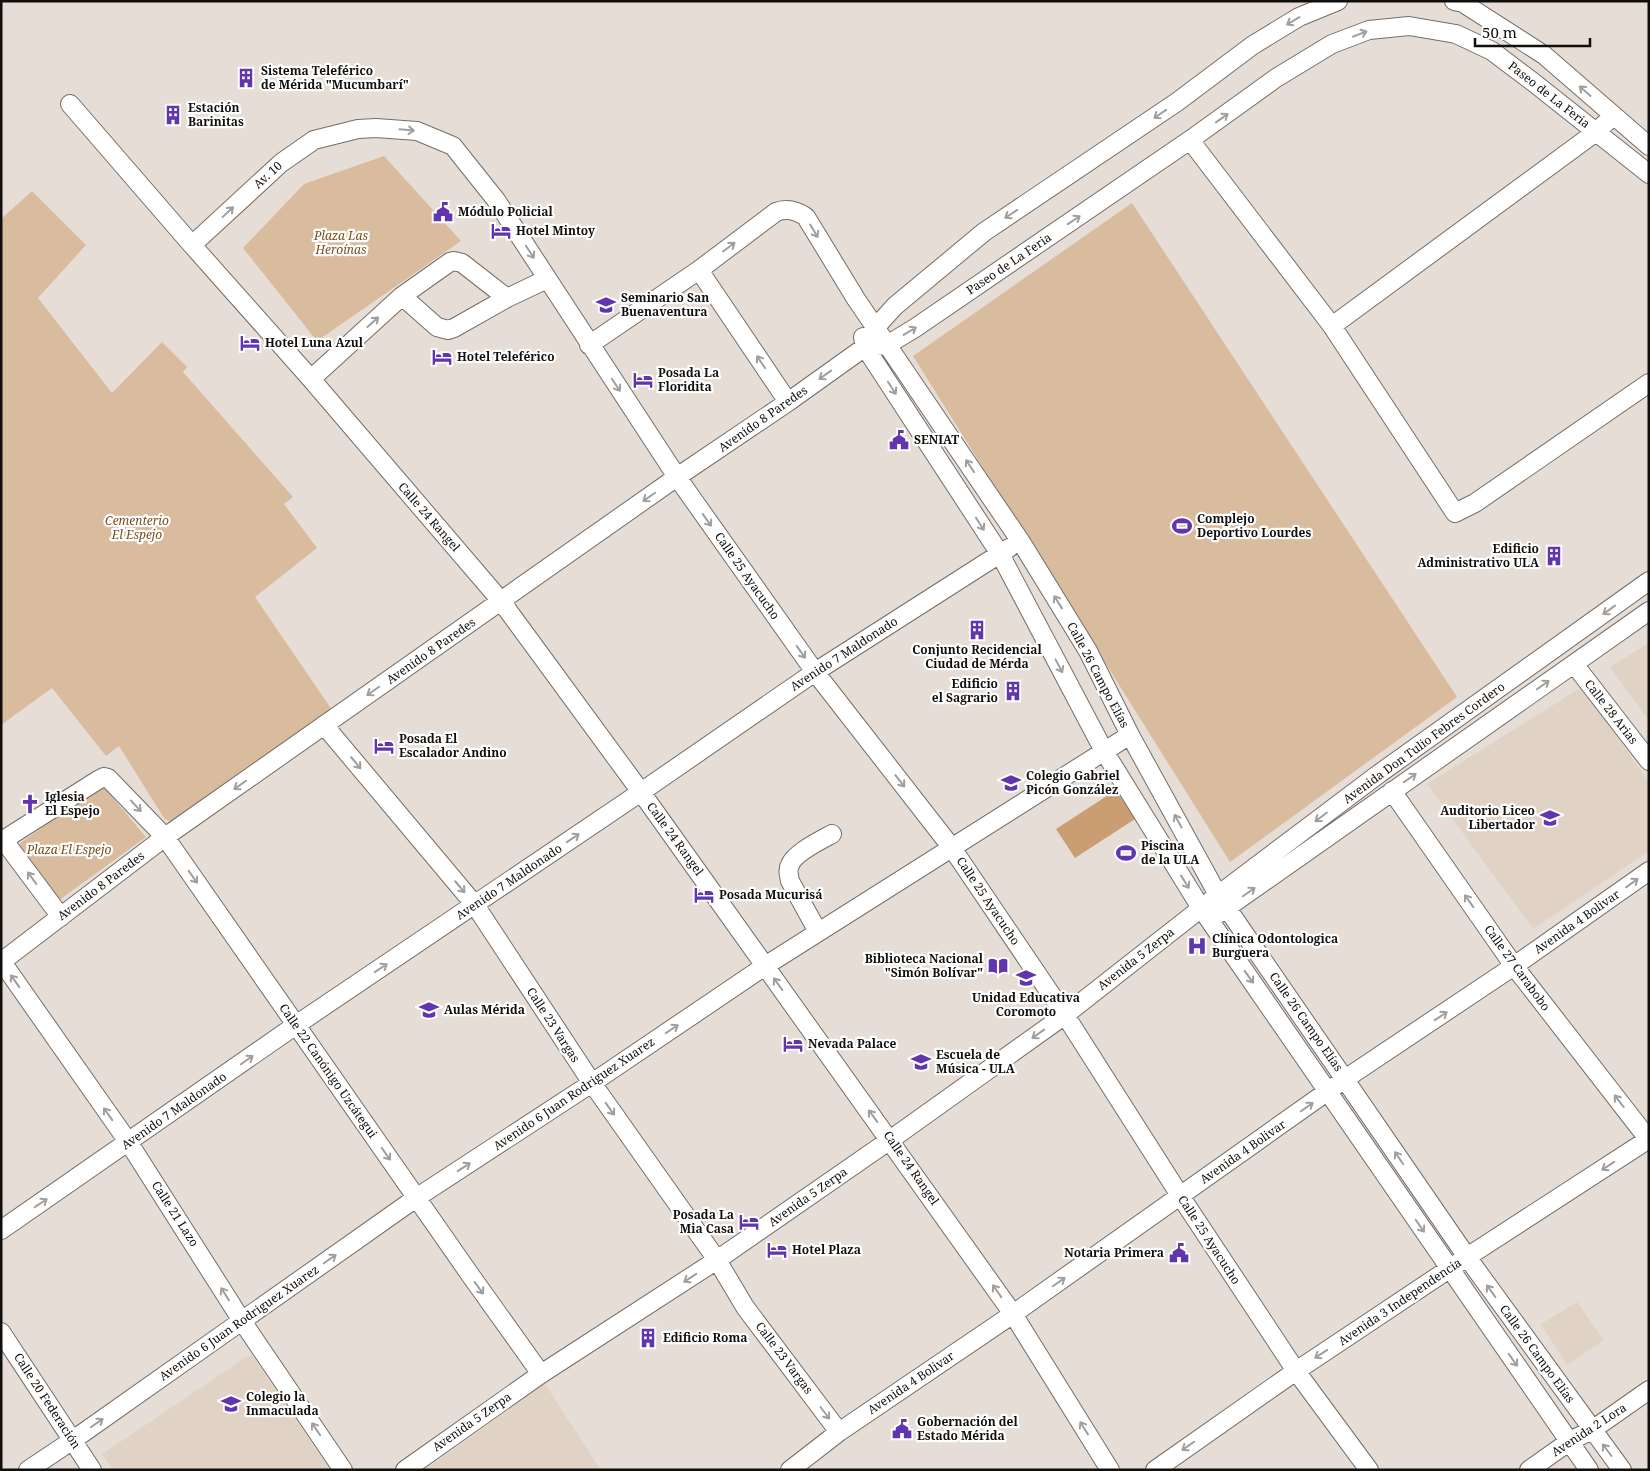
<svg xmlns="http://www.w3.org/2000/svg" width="1650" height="1471" font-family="'Noto Serif',serif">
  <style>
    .built { fill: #e0d2c5 }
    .green { fill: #d9bb9e }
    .water { fill: #ca9e72 }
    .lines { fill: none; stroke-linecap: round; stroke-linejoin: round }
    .minor-casing { stroke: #746d67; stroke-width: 20 }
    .minor { stroke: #fff; stroke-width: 18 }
    .oneway { stroke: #a09f9e }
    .labels { text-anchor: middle; stroke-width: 4.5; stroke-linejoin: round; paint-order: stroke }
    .poi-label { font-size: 12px; font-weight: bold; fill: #110f0c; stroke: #fff; text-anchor: start }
    .street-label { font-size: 12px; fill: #110f0c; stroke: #fff }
    .park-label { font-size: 12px; font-style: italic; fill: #784d1a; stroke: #fff }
  </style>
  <rect width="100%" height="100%" fill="#e6ded6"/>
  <path class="built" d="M1649,643V721L1610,667Z
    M1582,687L1649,782V851L1533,929L1427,784Z
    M1577,1302L1604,1340L1567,1365L1541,1324Z
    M251,1354L330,1470H114L102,1454Z
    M545,1384L601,1470H424Z"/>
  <path class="green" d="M384,156L461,241L317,341L243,248L304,184Z
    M32,191L86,245L38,298L112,393L162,342L187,367L183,372L293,497L284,504L317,548L255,597L332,710L175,822H170L164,818L119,746L106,756L52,688L1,725V219Z
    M1132,203L1457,697L1230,862L913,356Z
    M102,785L146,837L58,901L19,844Z"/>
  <path class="water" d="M1116,790L1135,819L1075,858L1056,829Z"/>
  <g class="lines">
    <defs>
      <path id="minor" d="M1454,1L1463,3L1544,55L1649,146
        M70,104L192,245L311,379L501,601L641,792L1013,1314L1110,1470
        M1190,140L1332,326L1455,513L1475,503L1649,383
        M192,245L281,163L314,140L358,129L376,128L417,131L453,146L496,200L677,477L815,672L952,848L1065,1015L1181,1197L1296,1371L1369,1470
        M699,270L788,402
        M402,296L437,327L448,330L454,328L507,298
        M1332,326L1596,132L1613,116
        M863,337L865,347L1000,554L1104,751L1201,908L1589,1470
        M589,345L699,270L776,212C787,208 796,210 806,217L856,299L1021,542L1088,651L1130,735L1218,895L1467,1257L1622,1470
        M876,346L887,345L915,328L1190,140L1276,78L1332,44L1369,30L1409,26L1456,34L1492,51L1533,82L1649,174
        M311,379L402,296L450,262L454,261L462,263L507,298L547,279
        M1574,664L1649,761
        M324,725L475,905L592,1083L717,1260L745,1307L839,1432
        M1392,791L1514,966L1649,1140
        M1218,914L1649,611
        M61,917L8,846V837L98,780L104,777L108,778L165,837L471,1276L541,1374
        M818,932L790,881C789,875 787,870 790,865C794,853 821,840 832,834
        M1,962L165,837L677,477L788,402L865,347L875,328L895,306L984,232L1177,102L1253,45L1299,17L1338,1
        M2,962L129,1143L242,1321L343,1470
        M1,1230L296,1025L641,792L815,672L1009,548
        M1,1332L92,1470
        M28,1470L73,1440L416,1198L592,1083L765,966L1130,735
        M405,1470L541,1374L717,1260L890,1140L1065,1015L1218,895L1380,773L1649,581
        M790,1470L839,1432L1013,1314L1345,1079L1514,966L1649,871
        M1155,1470L1296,1371L1467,1257L1649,1139
        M1529,1470L1570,1441L1592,1430L1649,1390"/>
    </defs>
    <use href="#minor" class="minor-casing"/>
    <use href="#minor" class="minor"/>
  </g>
  <defs><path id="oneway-shaft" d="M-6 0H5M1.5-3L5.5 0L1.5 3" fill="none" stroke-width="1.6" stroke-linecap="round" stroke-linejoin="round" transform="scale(1.25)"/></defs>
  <g class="oneway">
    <use href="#oneway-shaft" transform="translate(1293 21) rotate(149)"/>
    <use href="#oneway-shaft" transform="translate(1360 34) rotate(-21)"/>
    <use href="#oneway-shaft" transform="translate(1585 91) rotate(-139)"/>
    <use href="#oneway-shaft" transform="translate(1160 114) rotate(146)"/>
    <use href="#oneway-shaft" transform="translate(1222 118) rotate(-36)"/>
    <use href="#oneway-shaft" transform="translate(407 130) rotate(5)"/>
    <use href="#oneway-shaft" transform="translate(228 212) rotate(-43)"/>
    <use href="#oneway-shaft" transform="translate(1011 214) rotate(146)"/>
    <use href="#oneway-shaft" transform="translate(1074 220) rotate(-34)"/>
    <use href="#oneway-shaft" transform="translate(814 231) rotate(59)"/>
    <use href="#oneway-shaft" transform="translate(729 247) rotate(-37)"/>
    <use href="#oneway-shaft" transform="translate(530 252) rotate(57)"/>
    <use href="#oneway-shaft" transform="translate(373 322) rotate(-42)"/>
    <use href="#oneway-shaft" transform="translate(910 331) rotate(-31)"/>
    <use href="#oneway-shaft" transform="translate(761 362) rotate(-124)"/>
    <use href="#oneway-shaft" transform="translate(825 375) rotate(144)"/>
    <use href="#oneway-shaft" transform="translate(616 385) rotate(56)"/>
    <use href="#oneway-shaft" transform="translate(892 388) rotate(57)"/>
    <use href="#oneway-shaft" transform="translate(970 466) rotate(-124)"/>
    <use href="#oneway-shaft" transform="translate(649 497) rotate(145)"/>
    <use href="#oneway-shaft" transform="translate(707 520) rotate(55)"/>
    <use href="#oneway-shaft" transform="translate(980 524) rotate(57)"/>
    <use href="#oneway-shaft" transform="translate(1058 602) rotate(-122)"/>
    <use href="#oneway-shaft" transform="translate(1609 610) rotate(144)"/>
    <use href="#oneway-shaft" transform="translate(801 652) rotate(55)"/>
    <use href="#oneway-shaft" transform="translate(1059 666) rotate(62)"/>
    <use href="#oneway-shaft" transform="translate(1543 685) rotate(-35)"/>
    <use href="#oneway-shaft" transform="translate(373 691) rotate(145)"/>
    <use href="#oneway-shaft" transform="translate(356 763) rotate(50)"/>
    <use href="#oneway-shaft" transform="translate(1410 778) rotate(-35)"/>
    <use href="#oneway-shaft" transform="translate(900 781) rotate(52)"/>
    <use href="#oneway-shaft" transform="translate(240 785) rotate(145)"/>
    <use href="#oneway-shaft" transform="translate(136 806) rotate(47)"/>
    <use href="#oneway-shaft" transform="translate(1321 817) rotate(143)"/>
    <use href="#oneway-shaft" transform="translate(1178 821) rotate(-119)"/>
    <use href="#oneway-shaft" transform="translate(573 838) rotate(-34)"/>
    <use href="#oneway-shaft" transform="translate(193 877) rotate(55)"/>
    <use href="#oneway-shaft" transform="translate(32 878) rotate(-126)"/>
    <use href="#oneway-shaft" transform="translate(1185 882) rotate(58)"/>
    <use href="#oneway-shaft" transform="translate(1632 883) rotate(-36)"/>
    <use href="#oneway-shaft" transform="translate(460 887) rotate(50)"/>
    <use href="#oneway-shaft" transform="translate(1249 892) rotate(-35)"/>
    <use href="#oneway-shaft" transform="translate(1469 901) rotate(-125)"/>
    <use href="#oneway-shaft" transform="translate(381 968) rotate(-34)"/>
    <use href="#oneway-shaft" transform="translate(1249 977) rotate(55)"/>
    <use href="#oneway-shaft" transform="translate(15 981) rotate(-125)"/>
    <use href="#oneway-shaft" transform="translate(778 984) rotate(-126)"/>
    <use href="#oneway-shaft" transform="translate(1441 1016) rotate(-34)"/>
    <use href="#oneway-shaft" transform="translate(672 1029) rotate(-34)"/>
    <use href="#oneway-shaft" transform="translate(1038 1034) rotate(144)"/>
    <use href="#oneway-shaft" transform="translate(247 1060) rotate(-35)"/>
    <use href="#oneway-shaft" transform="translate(1619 1101) rotate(-128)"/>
    <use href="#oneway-shaft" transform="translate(1307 1107) rotate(-35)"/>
    <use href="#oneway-shaft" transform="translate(610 1109) rotate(55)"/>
    <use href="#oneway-shaft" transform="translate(108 1114) rotate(-125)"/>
    <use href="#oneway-shaft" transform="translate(873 1116) rotate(-126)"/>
    <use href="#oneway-shaft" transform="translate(386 1154) rotate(55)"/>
    <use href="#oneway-shaft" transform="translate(1399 1158) rotate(-124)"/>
    <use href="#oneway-shaft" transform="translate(1608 1166) rotate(147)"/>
    <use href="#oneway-shaft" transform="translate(464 1167) rotate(-33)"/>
    <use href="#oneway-shaft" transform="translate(41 1203) rotate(-34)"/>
    <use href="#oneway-shaft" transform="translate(1420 1226) rotate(55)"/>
    <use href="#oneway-shaft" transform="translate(330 1259) rotate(-35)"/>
    <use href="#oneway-shaft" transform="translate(690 1278) rotate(147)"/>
    <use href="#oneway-shaft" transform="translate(1059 1282) rotate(-35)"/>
    <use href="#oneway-shaft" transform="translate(479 1288) rotate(54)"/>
    <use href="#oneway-shaft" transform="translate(997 1291) rotate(-125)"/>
    <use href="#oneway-shaft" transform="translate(1491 1291) rotate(-126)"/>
    <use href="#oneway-shaft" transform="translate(225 1294) rotate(-122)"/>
    <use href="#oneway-shaft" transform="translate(1321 1354) rotate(147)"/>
    <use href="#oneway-shaft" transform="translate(1513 1360) rotate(55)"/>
    <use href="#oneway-shaft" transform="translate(825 1413) rotate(53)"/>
    <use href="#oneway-shaft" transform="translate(97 1423) rotate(-35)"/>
    <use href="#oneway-shaft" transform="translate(1084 1428) rotate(-122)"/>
    <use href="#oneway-shaft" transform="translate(316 1429) rotate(-124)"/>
    <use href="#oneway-shaft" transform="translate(1188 1446) rotate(145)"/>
    <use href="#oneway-shaft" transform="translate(1607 1450) rotate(-127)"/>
  </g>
  <defs>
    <symbol id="building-bare" viewBox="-9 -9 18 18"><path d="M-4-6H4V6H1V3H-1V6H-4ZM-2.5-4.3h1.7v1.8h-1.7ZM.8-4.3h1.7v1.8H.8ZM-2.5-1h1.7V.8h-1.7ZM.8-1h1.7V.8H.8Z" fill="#6035ad" stroke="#fff" stroke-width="2.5" paint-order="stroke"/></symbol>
    <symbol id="civic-bare" viewBox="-9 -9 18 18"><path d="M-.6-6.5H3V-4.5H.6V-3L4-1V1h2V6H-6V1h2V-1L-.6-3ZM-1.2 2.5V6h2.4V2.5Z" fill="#6035ad" stroke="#fff" stroke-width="2.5" paint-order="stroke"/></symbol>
    <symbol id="hotel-bare" viewBox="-9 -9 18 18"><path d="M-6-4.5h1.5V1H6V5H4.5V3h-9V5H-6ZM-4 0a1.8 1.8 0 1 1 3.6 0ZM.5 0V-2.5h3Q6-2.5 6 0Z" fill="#6035ad" stroke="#fff" stroke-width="2.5" paint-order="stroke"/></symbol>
    <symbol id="university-bare" viewBox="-9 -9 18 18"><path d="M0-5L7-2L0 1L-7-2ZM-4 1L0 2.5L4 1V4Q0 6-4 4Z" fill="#6035ad" stroke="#fff" stroke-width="2.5" paint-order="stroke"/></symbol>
    <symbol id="stadium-bare" viewBox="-9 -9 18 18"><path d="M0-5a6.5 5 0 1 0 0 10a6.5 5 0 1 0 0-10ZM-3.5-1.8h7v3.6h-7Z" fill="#6035ad" stroke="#fff" stroke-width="2.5" paint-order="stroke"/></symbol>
    <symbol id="school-bare" viewBox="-9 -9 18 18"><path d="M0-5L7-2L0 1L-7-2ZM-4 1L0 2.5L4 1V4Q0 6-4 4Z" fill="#6035ad" stroke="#fff" stroke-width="2.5" paint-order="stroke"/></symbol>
    <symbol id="church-bare" viewBox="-9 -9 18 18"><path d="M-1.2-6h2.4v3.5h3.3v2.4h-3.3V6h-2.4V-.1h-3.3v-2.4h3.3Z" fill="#6035ad" stroke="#fff" stroke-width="2.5" paint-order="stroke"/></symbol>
    <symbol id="hospital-bare" viewBox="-9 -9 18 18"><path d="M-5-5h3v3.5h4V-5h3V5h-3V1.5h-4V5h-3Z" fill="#6035ad" stroke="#fff" stroke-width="2.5" paint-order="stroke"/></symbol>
    <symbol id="library-bare" viewBox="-9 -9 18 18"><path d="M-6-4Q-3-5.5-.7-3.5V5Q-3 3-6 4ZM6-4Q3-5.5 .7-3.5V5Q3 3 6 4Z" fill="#6035ad" stroke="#fff" stroke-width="2.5" paint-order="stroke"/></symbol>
  </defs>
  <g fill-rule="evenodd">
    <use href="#building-bare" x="232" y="64" width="28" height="28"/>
    <use href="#building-bare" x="159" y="101" width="28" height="28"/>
    <use href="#civic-bare" x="429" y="198" width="28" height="28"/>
    <use href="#hotel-bare" x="487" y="217" width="28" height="28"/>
    <use href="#university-bare" x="592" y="291" width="28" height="28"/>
    <use href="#hotel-bare" x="236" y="329" width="28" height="28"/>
    <use href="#hotel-bare" x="428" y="343" width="28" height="28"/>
    <use href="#hotel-bare" x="629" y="366" width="28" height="28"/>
    <use href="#civic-bare" x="885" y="426" width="28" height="28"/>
    <use href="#stadium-bare" x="1168" y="512" width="28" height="28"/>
    <use href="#building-bare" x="1540" y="542" width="28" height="28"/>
    <use href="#building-bare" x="963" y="616" width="28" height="28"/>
    <use href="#building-bare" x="999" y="677" width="28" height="28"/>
    <use href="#hotel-bare" x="370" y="732" width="28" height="28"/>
    <use href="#school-bare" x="997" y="769" width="28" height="28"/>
    <use href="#church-bare" x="16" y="790" width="28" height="28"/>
    <use href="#school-bare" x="1536" y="804" width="28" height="28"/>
    <use href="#stadium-bare" x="1112" y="839" width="28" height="28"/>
    <use href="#hotel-bare" x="690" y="881" width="28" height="28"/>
    <use href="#hospital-bare" x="1183" y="932" width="28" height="28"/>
    <use href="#library-bare" x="984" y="952" width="28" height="28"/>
    <use href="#school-bare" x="1012" y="964" width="28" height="28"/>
    <use href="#school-bare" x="415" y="996" width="28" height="28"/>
    <use href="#hotel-bare" x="779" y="1030" width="28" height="28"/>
    <use href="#university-bare" x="907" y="1048" width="28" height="28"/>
    <use href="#hotel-bare" x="735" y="1208" width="28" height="28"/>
    <use href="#hotel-bare" x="763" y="1236" width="28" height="28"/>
    <use href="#civic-bare" x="1165" y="1239" width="28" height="28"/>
    <use href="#building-bare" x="634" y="1324" width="28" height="28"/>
    <use href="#school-bare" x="217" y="1390" width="28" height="28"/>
    <use href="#civic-bare" x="888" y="1415" width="28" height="28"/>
  </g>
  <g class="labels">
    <g class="poi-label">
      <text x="261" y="75">Sistema Teleférico<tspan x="261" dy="14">de Mérida "Mucumbarí"</tspan></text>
      <text x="188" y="112">Estación<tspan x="188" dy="14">Barinitas</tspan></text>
      <text x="458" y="216">Módulo Policial</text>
      <text x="516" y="235">Hotel Mintoy</text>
      <text x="621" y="302">Seminario San<tspan x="621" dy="14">Buenaventura</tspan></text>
      <text x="265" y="347">Hotel Luna Azul</text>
      <text x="457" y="361">Hotel Teleférico</text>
      <text x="658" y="377">Posada La<tspan x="658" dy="14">Floridita</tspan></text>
      <text x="914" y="444">SENIAT</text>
      <text x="1197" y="523">Complejo<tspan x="1197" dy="14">Deportivo Lourdes</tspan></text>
      <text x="1539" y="553" text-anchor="end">Edificio<tspan x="1539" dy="14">Administrativo ULA</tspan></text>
      <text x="977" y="654" text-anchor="middle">Conjunto Recidencial<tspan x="977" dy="14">Ciudad de Mérda</tspan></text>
      <text x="998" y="688" text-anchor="end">Edificio<tspan x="998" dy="14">el Sagrario</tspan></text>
      <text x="399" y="743">Posada El<tspan x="399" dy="14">Escalador Andino</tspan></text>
      <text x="1026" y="780">Colegio Gabriel<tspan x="1026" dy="14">Picón González</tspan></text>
      <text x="45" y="801">Iglesia<tspan x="45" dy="14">El Espejo</tspan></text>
      <text x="1535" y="815" text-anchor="end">Auditorio Liceo<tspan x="1535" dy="14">Libertador</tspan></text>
      <text x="1141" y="850">Piscina<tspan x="1141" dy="14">de la ULA</tspan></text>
      <text x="719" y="899">Posada Mucurisá</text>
      <text x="1212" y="943">Clínica Odontologica<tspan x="1212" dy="14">Burguera</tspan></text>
      <text x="983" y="963" text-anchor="end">Biblioteca Nacional<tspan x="983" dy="14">"Simón Bolívar"</tspan></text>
      <text x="1026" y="1002" text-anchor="middle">Unidad Educativa<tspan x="1026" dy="14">Coromoto</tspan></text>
      <text x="444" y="1014">Aulas Mérida</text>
      <text x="808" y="1048">Nevada Palace</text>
      <text x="936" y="1059">Escuela de<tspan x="936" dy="14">Música - ULA</tspan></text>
      <text x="734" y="1219" text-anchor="end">Posada La<tspan x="734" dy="14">Mia Casa</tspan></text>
      <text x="792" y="1254">Hotel Plaza</text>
      <text x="1164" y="1257" text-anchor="end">Notaria Primera</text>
      <text x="663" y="1342">Edificio Roma</text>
      <text x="246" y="1401">Colegio la<tspan x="246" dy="14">Inmaculada</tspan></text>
      <text x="917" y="1426">Gobernación del<tspan x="917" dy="14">Estado Mérida</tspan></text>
    </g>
    <g class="street-label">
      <text transform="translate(1549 95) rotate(38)" y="4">Paseo de La Feria</text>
      <text transform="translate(268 175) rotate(-42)" y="4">Av. 10</text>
      <text transform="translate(1009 264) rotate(-34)" y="4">Paseo de La Feria</text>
      <text transform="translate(763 419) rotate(-35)" y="4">Avenido 8 Paredes</text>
      <text transform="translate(429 517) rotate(49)" y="4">Calle 24 Rangel</text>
      <text transform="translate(747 576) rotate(55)" y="4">Calle 25 Ayacucho</text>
      <text transform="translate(431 651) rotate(-35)" y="4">Avenido 8 Paredes</text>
      <text transform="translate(844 654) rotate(-33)" y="4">Avenido 7 Maldonado</text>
      <text transform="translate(1098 675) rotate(62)" y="4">Calle 26 Campo Elías</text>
      <text transform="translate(1611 712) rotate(52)" y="4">Calle 28 Arias</text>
      <text transform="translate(1424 743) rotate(-36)" y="4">Avenida Don Tulio Febres Cordero</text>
      <text transform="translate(675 839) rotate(54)" y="4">Calle 24 Rangel</text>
      <text transform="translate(509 882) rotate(-34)" y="4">Avenido 7 Maldonado</text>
      <text transform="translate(101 886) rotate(-37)" y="4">Avenido 8 Paredes</text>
      <text transform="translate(988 901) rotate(56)" y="4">Calle 25 Ayacucho</text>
      <text transform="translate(1577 922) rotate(-35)" y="4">Avenida 4 Bolivar</text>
      <text transform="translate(1136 959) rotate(-38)" y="4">Avenida 5 Zerpa</text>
      <text transform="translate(1517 968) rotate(54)" y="4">Calle 27 Carabobo</text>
      <text transform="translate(1306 1022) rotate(55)" y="4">Calle 26 Campo Elías</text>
      <text transform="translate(553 1025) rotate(57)" y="4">Calle 23 Vargas</text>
      <text transform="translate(328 1071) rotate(55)" y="4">Calle 22 Canónigo Uzcátegui</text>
      <text transform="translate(574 1094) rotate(-34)" y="4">Avenido 6 Juan Rodriguez Xuarez</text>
      <text transform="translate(174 1111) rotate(-35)" y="4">Avenido 7 Maldonado</text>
      <text transform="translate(1243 1152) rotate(-35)" y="4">Avenida 4 Bolivar</text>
      <text transform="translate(911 1168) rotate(55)" y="4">Calle 24 Rangel</text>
      <text transform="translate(808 1197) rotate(-35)" y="4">Avenida 5 Zerpa</text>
      <text transform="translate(175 1214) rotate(57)" y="4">Calle 21 Lazo</text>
      <text transform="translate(1209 1240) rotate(57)" y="4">Calle 25 Ayacucho</text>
      <text transform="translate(1400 1302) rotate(-34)" y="4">Avenida 3 Independencia</text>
      <text transform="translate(239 1323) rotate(-35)" y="4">Avenido 6 Juan Rodriguez Xuarez</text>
      <text transform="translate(1537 1354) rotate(54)" y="4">Calle 26 Campo Elías</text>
      <text transform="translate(784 1358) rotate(53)" y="4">Calle 23 Vargas</text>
      <text transform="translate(911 1383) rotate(-34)" y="4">Avenida 4 Bolivar</text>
      <text transform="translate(47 1401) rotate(57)" y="4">Calle 20 Federación</text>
      <text transform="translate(472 1422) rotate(-35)" y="4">Avenida 5 Zerpa</text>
      <text transform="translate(1589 1430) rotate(-33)" y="4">Avenida 2 Lora</text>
    </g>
    <g class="park-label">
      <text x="341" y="240">Plaza Las<tspan x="341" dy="14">Heroínas</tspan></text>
      <text x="137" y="525">Cementerio<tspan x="137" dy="14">El Espejo</tspan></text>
      <text x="69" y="854">Plaza El Espejo</text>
    </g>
  </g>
  <rect width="1650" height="1471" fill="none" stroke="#110f0c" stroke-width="5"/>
  <path d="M1475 38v8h115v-8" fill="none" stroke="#110f0c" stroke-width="2.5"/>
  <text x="1482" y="38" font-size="15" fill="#110f0c" stroke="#ffffff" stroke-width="4" paint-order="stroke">50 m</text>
</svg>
